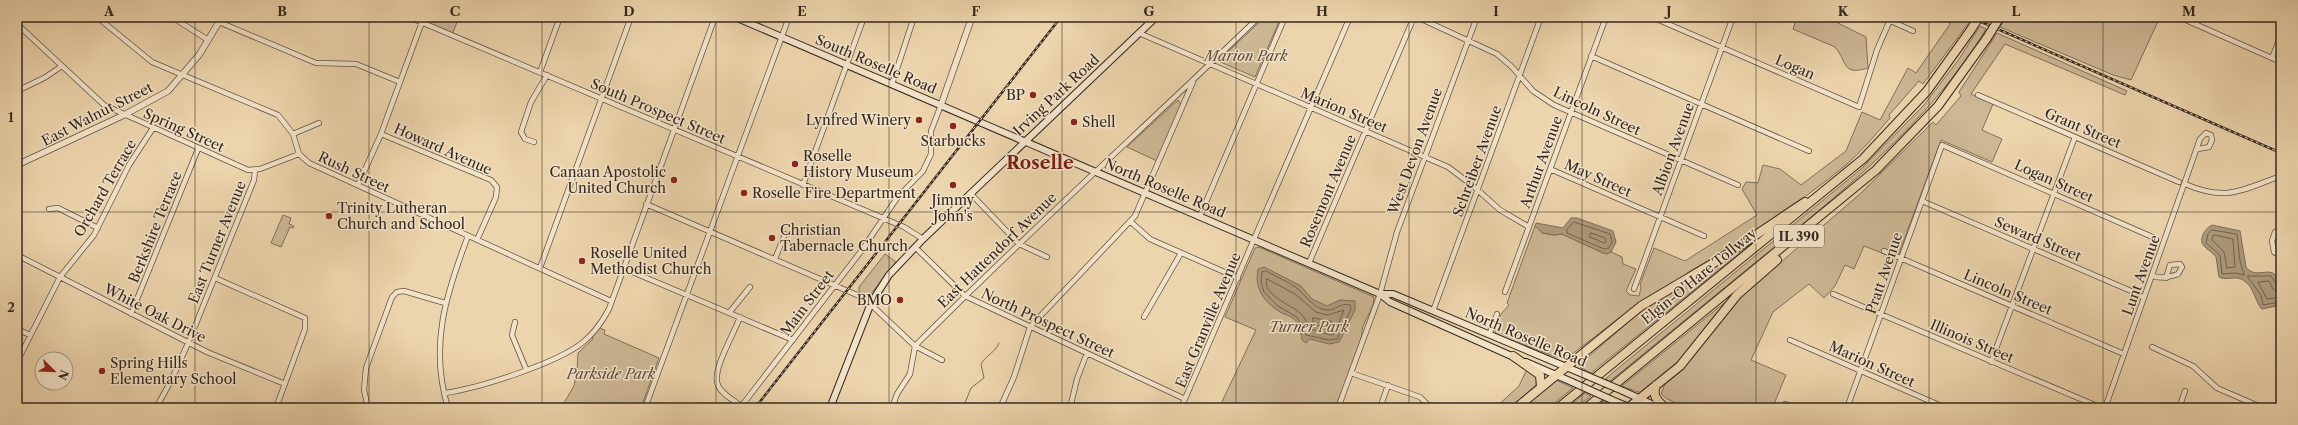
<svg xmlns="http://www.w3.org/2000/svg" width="2298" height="425" font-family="'Libre Caslon Text',serif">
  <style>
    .green { fill: #cdb794; stroke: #81705a }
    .water { fill: #ae9a7c; stroke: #7e6c57 }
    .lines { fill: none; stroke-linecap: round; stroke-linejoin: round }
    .shore { stroke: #72614e; stroke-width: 1 }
    .stream { stroke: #7e6c57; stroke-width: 1 }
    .minor-casing { stroke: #635342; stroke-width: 6 }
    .tertiary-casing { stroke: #635342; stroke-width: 7 }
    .secondary-casing { stroke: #35281f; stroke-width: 8 }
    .motorway-casing { stroke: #35281f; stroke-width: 10 }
    .minor { stroke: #f3e3c9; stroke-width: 4.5 }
    .tertiary { stroke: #f3e3c9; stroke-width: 5.5 }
    .secondary { stroke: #f3e3c9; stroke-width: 6 }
    .motorway { stroke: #ecd4ac; stroke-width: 8 }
    .rail-casing { stroke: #35281f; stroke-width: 2.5 }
    .rail { stroke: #f3e3c9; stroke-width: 1; stroke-dasharray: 3; stroke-linecap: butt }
    .secondary-bridge-casing { stroke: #35281f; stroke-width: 8; stroke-linecap: butt }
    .motorway-bridge-casing { stroke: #35281f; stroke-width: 10; stroke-linecap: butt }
    .secondary-bridge { stroke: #f3e3c9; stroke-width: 6 }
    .motorway-bridge { stroke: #ecd4ac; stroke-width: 8 }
    .grid { fill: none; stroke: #35281f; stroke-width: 1; stroke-opacity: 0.55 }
    .poi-dot { fill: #8f2418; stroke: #f3e3c9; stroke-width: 1.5 }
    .labels { text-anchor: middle; stroke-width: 3; stroke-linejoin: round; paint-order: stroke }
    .shield { fill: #f3e3c9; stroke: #6e6052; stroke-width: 1 }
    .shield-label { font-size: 13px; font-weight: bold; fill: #35281f }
    .park-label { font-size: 14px; font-style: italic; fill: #5b4c3c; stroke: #f3e3c9 }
    .street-label { font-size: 14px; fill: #35281f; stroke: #f3e3c9 }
    .poi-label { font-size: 14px; fill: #35281f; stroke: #f3e3c9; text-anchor: start }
    .district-label { font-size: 18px; font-weight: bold; fill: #7a1f14; stroke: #f3e3c9 }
    .neatline { fill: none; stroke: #35281f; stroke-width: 1.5 }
    .grid-label { font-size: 13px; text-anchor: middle; font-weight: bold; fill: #35281f }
  </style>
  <rect width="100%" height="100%" fill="#ecd4ac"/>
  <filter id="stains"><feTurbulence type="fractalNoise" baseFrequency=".005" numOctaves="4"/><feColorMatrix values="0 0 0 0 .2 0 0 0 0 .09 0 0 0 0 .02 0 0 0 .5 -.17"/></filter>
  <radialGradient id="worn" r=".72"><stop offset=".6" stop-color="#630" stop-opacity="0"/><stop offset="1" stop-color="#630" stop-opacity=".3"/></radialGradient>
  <path class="green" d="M410,17H459L452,35Z
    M1265,17H1281L1255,77L1218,61Z
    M1797,17H1826L1866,37L1868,68C1841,76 1848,62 1835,47L1793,29Z
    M1947,17H1961L1970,21L1923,84L1919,81L1889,115L1890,118C1876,134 1862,151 1846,165C1797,205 1742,241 1687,273L1688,275L1654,294L1619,318L1567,358L1556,357L1496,334L1494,328L1501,314L1509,305L1507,303L1535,226L1542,233L1554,235L1562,234L1603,253L1611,252L1622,257L1623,264L1636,269L1626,291L1630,295L1639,296L1641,288L1640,284L1654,248L1685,261L1757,215L1742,189L1746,182L1758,183L1763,165L1780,169L1801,185L1846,151L1862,112L1880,120L1908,68L1916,73L1950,24Z
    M2006,17H2160L2131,80L2113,75L2000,27Z
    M1980,26L1986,29C1932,118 1852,184 1772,249C1718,293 1664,337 1610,381L1605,379L1861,169L1924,105L1959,59Z
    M1997,33L2127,91L2125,95L2005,44L1971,94L1993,104L1982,130L2002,139L1992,162L1941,140L1897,259L1864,246L1854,269L1845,265L1835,286L1824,298L1809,284L1773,312L1751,360L1786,375L1774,404L1782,408H1686L1667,399L1661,394L1666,381L1691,359L1737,300L1860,194L1933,122L1936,125L1961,96L1959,92Z
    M1178,100L1181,105L1157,161L1127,147Z
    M283,215L291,218L289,224L294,226L293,228L290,227L281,247L271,243Z
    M1762,235L1591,373L1578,366L1650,303Z
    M1259,247L1374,297C1375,311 1360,322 1362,336L1336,408H1219L1256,330L1225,317L1255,248Z
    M885,254L896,262L870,295L866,296L859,292V287Z
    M1729,299L1681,360L1642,392H1638L1622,386Z
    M599,328L605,330L604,334L659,358L641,408H561L574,386L577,371L578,353L593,339L592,336Z
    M1527,369L1538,377L1536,385L1510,408H1495L1519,386Z
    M1556,380L1573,388L1548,408H1523Z
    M1585,393L1591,396L1576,408H1567Z
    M1603,401L1618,408H1594Z"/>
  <path class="water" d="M1571,218H1577L1613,231L1616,242L1611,252L1607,254L1603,253L1562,234L1554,235L1542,233L1535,226L1536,223L1563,228Z
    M2212,225L2240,231L2246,267C2260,285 2281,250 2281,305L2262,309C2255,303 2255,287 2243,280C2235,275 2227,281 2219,277L2216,257C2213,252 2207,250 2204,246C2198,240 2205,228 2212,225Z
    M1264,267L1301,286L1312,299L1327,306L1340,300L1355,301V310L1339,342L1329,344L1310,339L1306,343L1302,340C1301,333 1300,325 1294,319C1291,316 1285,315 1280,312C1264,302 1254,288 1258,269Z"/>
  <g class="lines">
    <path class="shore" d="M1574,222L1610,234L1612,242L1609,248L1604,249L1567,233V230Z
      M2212,230L2237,234L2240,261L2244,275L2235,273L2222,274L2220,255L2206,243L2208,234Z
      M1591,233L1605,238L1606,242L1604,243L1590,237Z
      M2214,235L2233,239L2235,267L2227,268L2224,252L2212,240Z
      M1266,271C1276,277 1290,282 1299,290C1307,297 1314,309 1327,310C1336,311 1340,302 1350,305L1351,309L1337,339L1329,340L1306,335L1297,317L1278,306L1264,292L1261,282L1262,272Z
      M1267,279L1295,294L1316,312L1328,315L1344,310L1334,334L1330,335L1310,329C1307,323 1305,317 1300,313C1292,305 1261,295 1267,279Z
      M2281,287L2277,285L2271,276H2247L2261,295L2263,305L2281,302
      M2281,292L2273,289L2269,281L2258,282L2267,299L2281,297
      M1313,318L1331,321L1333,323L1328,329L1314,324Z"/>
    <path class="stream" d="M963,408L971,388L984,378L981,364C986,355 995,353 999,343"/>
    <defs>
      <path id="minor" d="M97,17L152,62L278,115L293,134L299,154L309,163L611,301
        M172,17L208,40
        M409,17L904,227L923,239
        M1417,17L1497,54L1512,67L1533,91L1554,105L1738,185
        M1652,17L1859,107L1877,50L1890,20
        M1882,17L1913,31
        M2179,17L2281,62
        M219,22L316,63L356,64L400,82
        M17,24L104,105L248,170L260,169L299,154
        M2196,24L2199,17
        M1139,33L1448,167L1472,185L1500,210L1529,227
        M1591,56L1809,151
        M2272,58L2281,35
        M540,72L560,17
        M892,84L914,17
        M17,91L44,78L62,66
        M1978,95L2179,182
        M293,134L319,123
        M381,134L491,180L497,187L496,197L477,240
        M534,142L525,139L521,132L531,102L547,75
        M1550,169L1704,236
        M2185,184C2227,202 2241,190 2281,176
        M358,185L381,134L422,22
        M803,185L864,17
        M971,194L1019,244L1047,257
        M1922,201L2131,291L2144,298
        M646,204L864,298L915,346L942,360
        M49,209L58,208L98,228
        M1200,216L1285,17
        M1131,222L1150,239L1238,278
        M2281,232H2275L2272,241L2274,252L2277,254L2281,253
        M915,247L965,296L1185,399
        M1884,251L2124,354
        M17,255L207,352L285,384
        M775,259L785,234
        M1309,263L1414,17
        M540,268L631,17
        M623,268L793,340
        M2152,276C2162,279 2168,277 2178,274L2182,267L2180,264L2170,265L2166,278
        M215,278L305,318V329L276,408
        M1634,289L1733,17
        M1505,292L1606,17
        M1833,294L2102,408
        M1433,311L1541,17
        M729,313L750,287
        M131,314L198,149
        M740,317C735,332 711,371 718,385C721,394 734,400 741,406
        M1144,317L1181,253
        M515,322L512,335L526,369
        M17,329L30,335
        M1489,335L1497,314
        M1790,340L1946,408
        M915,346C1027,233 1145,127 1259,17
        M2152,347L2193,366L2217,388L2263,408
        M17,362L60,277L94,235L129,165L153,128
        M1991,362L2075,137
        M1351,373L1420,397L1431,408
        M445,393C479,388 555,364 582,343C594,334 602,322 609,309L715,17
        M1785,404L1795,408
        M156,408L172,379L189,341L254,180L255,170
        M368,408L364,390L366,368L392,297L397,292L404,291L445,303
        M448,408C429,346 446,294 468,236
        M645,408L789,17
        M740,408L862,250L897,198L923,171L931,154V131L941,105
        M892,408L897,394L910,374L915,346
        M1000,408L1014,377L1030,327L1135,216L1193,82
        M1070,408L1077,379L1087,353
        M1181,408L1350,17
        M1338,408L1380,294L1397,232L1477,17
        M1380,408L1388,385
        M1847,408L1942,145L2157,239
        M2105,408L2200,139L2206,133L2211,135L2212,140L2209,147L2198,149
        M2179,408L2185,391"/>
      <path id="tertiary" d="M941,105L972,17
        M17,165L124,115L168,91L199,55L222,17"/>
      <path id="secondary" d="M735,17L1380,294L1390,302L1516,358
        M1380,294H1393L1583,374
        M1526,362L1572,382
        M1623,391L1660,408
        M1612,400L1631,408
        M830,408L871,303L889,275L923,239L1156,17"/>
      <path id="motorway" d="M1513,356L1540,375L1541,387
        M1656,385C1652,396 1657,400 1665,408
        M1516,408L1641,306L1717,261L1805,202
        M1558,408L1863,159L1927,91L1970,31
        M1586,408L1876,170L1938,106L1987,38
        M1628,408L1680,366L1737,295L1777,260"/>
    </defs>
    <use href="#minor" class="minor-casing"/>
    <use href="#tertiary" class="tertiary-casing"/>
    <use href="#secondary" class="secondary-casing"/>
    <use href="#motorway" class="motorway-casing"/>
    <use href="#minor" class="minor"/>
    <use href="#tertiary" class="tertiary"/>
    <use href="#secondary" class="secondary"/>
    <use href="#motorway" class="motorway"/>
    <defs>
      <path id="rail" d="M1970,17L2281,153
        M755,408L1061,17"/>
    </defs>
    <use href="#rail" class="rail-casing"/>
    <use href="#rail" class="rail"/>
    <defs>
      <path id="secondary-bridge" d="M1583,374L1623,391
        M1572,382L1612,400"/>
      <path id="motorway-bridge" d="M1970,31L1979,17
        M1987,38L2000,17"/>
    </defs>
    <use href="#secondary-bridge" class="secondary-bridge-casing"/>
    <use href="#motorway-bridge" class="motorway-bridge-casing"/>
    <use href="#secondary-bridge" class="secondary-bridge"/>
    <use href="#motorway-bridge" class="motorway-bridge"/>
  </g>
  <path class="grid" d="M195,17V408M369,17V408M542,17V408M716,17V408M889,17V408M1062,17V408M1236,17V408M1409,17V408M1582,17V408M1756,17V408M1929,17V408M2103,17V408M17,212H2281"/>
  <g class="poi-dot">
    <circle cx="1033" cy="95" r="4"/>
    <circle cx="919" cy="120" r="4"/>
    <circle cx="1074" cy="122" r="4"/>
    <circle cx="953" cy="126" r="4"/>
    <circle cx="795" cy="164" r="4"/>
    <circle cx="674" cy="180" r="4"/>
    <circle cx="953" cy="185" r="4"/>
    <circle cx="744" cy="193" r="4"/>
    <circle cx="329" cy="216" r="4"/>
    <circle cx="772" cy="238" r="4"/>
    <circle cx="582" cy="261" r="4"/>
    <circle cx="900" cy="300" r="4"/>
    <circle cx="102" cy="371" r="4"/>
  </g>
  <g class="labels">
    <rect class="shield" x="1774" y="225" width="50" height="22" rx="3"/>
    <g class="shield-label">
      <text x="1799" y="241">IL 390</text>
    </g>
    <g class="park-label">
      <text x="1246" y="61">Marion Park</text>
      <text x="1309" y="332">Turner Park</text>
      <text x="611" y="379">Parkside Park</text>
    </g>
    <g class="street-label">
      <text transform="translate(876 64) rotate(23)" y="5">South Roselle Road</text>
      <text transform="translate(1795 67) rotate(23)" y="5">Logan</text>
      <text transform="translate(1056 95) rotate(-43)" y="5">Irving Park Road</text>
      <text transform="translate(1344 110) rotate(23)" y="5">Marion Street</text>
      <text transform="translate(658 111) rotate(23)" y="5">South Prospect Street</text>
      <text transform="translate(1597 111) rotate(25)" y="5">Lincoln Street</text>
      <text transform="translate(97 114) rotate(-27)" y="5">East Walnut Street</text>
      <text transform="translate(2083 128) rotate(23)" y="5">Grant Street</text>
      <text transform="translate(184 130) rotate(24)" y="5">Spring Street</text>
      <text transform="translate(443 149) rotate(24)" y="5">Howard Avenue</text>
      <text transform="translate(1673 149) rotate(-70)" y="5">Albion Avenue</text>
      <text transform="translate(1415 151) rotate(-70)" y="5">West Devon Avenue</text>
      <text transform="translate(1477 161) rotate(-70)" y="5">Schreiber Avenue</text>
      <text transform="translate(1541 162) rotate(-70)" y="5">Arthur Avenue</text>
      <text transform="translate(354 172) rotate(25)" y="5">Rush Street</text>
      <text transform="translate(1598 178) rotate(24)" y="5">May Street</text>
      <text transform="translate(2054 181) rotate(24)" y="5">Logan Street</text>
      <text transform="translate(105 188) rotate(-60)" y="5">Orchard Terrace</text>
      <text transform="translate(1165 188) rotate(23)" y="5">North Roselle Road</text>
      <text transform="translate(1328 191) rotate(-67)" y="5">Rosemont Avenue</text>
      <text transform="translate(155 227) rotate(-68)" y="5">Berkshire Terrace</text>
      <text transform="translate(2038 239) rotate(23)" y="5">Seward Street</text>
      <text transform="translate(217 242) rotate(-68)" y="5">East Turner Avenue</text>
      <text transform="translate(997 250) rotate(-44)" y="5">East Hattendorf Avenue</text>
      <text transform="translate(1884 273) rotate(-71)" y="5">Pratt Avenue</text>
      <text transform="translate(2141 275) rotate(-70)" y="5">Lunt Avenue</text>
      <text transform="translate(1699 276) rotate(-39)" y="5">Elgin-O'Hare Tollway</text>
      <text transform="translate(2008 292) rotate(23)" y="5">Lincoln Street</text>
      <text transform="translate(807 303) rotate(-53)" y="5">Main Street</text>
      <text transform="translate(155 313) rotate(27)" y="5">White Oak Drive</text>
      <text transform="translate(1208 320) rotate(-67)" y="5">East Granville Avenue</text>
      <text transform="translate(1048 323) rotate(25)" y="5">North Prospect Street</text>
      <text transform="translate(1526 337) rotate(23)" y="5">North Roselle Road</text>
      <text transform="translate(1972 341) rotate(23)" y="5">Illinois Street</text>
      <text transform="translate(1872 364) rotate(24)" y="5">Marion Street</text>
    </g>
    <g class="poi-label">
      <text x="1025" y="100" text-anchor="end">BP</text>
      <text x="911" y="125" text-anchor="end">Lynfred Winery</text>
      <text x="1082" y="127">Shell</text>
      <text x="953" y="146" text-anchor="middle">Starbucks</text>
      <text x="803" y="161">Roselle<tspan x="803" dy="16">History Museum</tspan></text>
      <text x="666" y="177" text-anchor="end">Canaan Apostolic<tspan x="666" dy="16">United Church</tspan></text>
      <text x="752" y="198">Roselle Fire Department</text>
      <text x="953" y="205" text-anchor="middle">Jimmy<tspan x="953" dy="16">John's</tspan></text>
      <text x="337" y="213">Trinity Lutheran<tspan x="337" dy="16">Church and School</tspan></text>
      <text x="780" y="235">Christian<tspan x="780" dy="16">Tabernacle Church</tspan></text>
      <text x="590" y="258">Roselle United<tspan x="590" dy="16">Methodist Church</tspan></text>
      <text x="892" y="305" text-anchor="end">BMO</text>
      <text x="110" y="368">Spring Hills<tspan x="110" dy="16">Elementary School</tspan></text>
    </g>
    <g class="district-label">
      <text x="1040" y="169">Roselle</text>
    </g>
  </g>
  <rect width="2298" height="425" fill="none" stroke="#ecd4ac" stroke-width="44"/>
  <g transform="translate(54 371) rotate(113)"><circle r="19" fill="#f3e3c9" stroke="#a79885"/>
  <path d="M0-3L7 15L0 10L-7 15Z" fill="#8f2418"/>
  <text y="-6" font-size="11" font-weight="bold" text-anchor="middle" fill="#35281f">N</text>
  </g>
  <rect x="22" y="22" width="2254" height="381" class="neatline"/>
  <g class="grid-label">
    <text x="109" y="16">A</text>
    <text x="282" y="16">B</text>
    <text x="455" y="16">C</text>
    <text x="629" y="16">D</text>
    <text x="802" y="16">E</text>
    <text x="976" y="16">F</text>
    <text x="1149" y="16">G</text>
    <text x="1322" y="16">H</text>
    <text x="1496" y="16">I</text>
    <text x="1669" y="16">J</text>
    <text x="1843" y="16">K</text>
    <text x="2016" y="16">L</text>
    <text x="2189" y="16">M</text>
    <text x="11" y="122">1</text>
    <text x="11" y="312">2</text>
  </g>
  <rect width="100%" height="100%" filter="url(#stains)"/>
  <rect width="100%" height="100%" fill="url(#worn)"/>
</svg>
